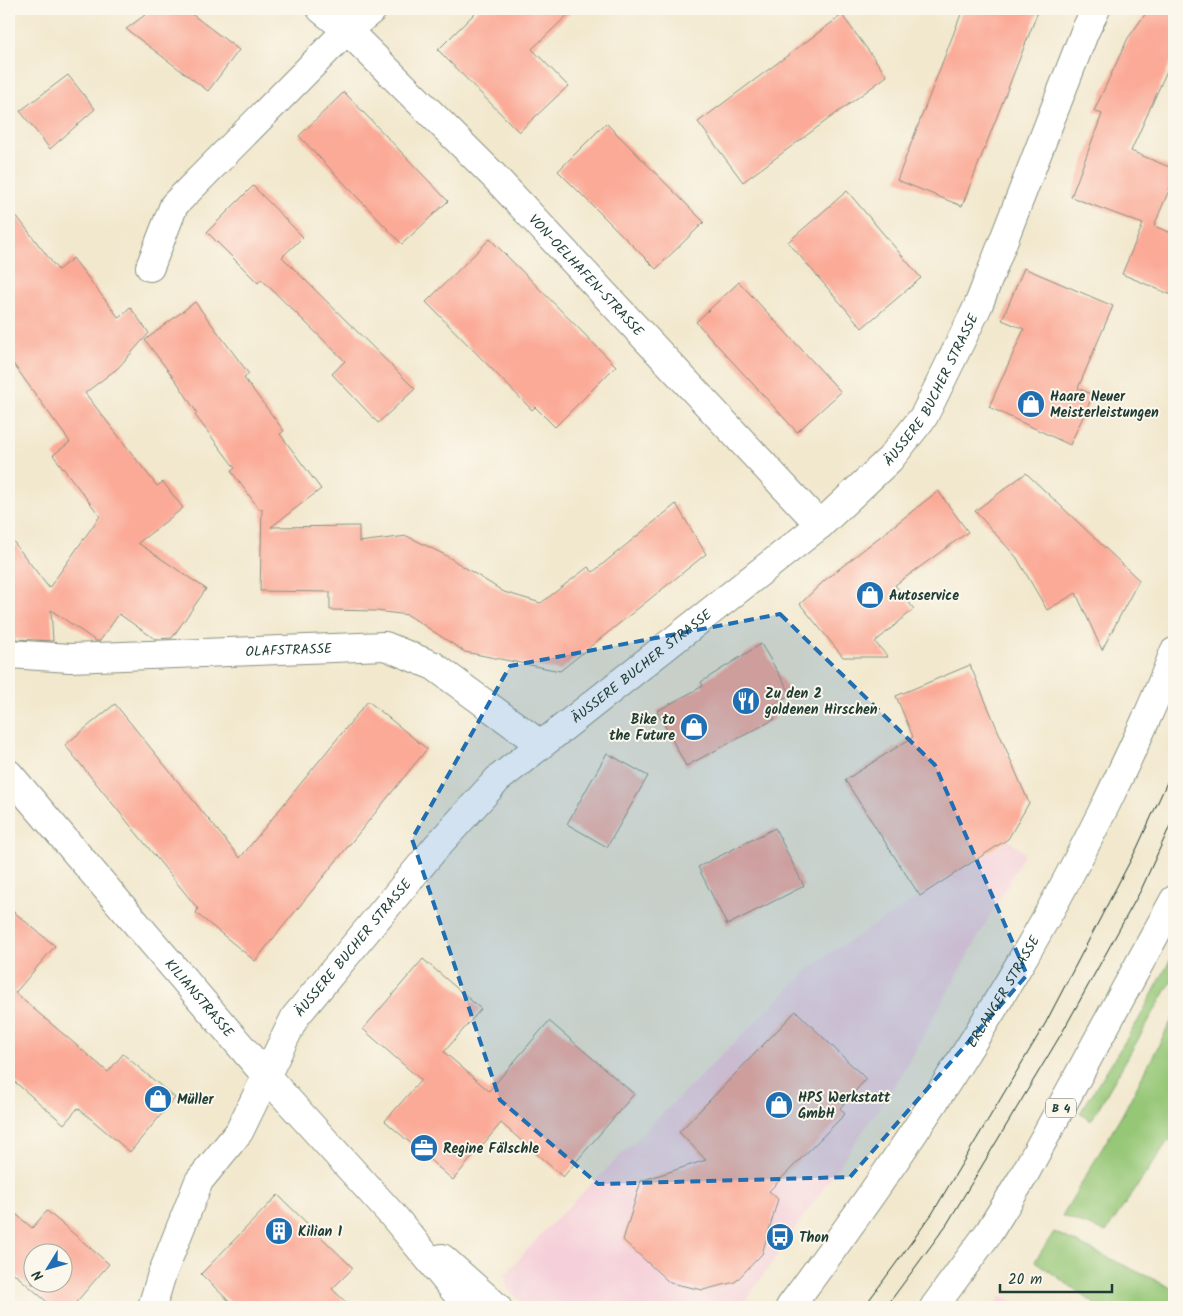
<svg xmlns="http://www.w3.org/2000/svg" width="1183" height="1316" font-family="Kalam,sans-serif">
  <style>
    .built { fill: #f5cfd9 }
    .green { fill: #96c777; stroke: #5a8256 }
    .building { fill: #fbaa97; fill-rule: evenodd }
    .lines { fill: none; stroke-linecap: round; stroke-linejoin: round }
    .minor-casing { stroke: #889281; stroke-width: 30 }
    .secondary-casing { stroke: #889281; stroke-width: 30 }
    .primary-casing { stroke: #889281; stroke-width: 30 }
    .minor { stroke: #fff; stroke-width: 28 }
    .secondary { stroke: #fff; stroke-width: 28 }
    .primary { stroke: #fff; stroke-width: 28 }
    .tram { stroke: #1f3d34; stroke-width: 1 }
    .marked { fill: #1f6fb2; fill-opacity: 0.2; stroke: #1f6fb2; stroke-width: 4; stroke-dasharray: 10 6; stroke-linejoin: round }
    .labels { text-anchor: middle; stroke-width: 4; stroke-linejoin: round; paint-order: stroke }
    .shield { fill: #fbf7ec; stroke: #61756b; stroke-width: 1 }
    .shield-label { font-size: 12px; font-weight: bold; fill: #1f3d34 }
    .street-label { font-size: 14px; fill: #1f3d34; stroke: #fbf7ec }
    .poi-label { font-size: 14px; font-weight: bold; fill: #1f3d34; stroke: #fbf7ec; text-anchor: start }
  </style>
  <rect width="100%" height="100%" fill="#fbf7ec"/>
  <filter id="ink" filterUnits="userSpaceOnUse"><feTurbulence type="fractalNoise" baseFrequency=".02" numOctaves="2"/><feDisplacementMap in="SourceGraphic" scale="10" xChannelSelector="R" yChannelSelector="G"/><feConvolveMatrix kernelMatrix="1 2 1 2 8 2 1 2 1" color-interpolation-filters="sRGB"/></filter>
  <filter id="wash" filterUnits="userSpaceOnUse"><feTurbulence type="fractalNoise" baseFrequency=".0096" numOctaves="4" result="noise"/><feDisplacementMap in="SourceGraphic" scale="20" xChannelSelector="R" yChannelSelector="G"/><feGaussianBlur stdDeviation="1.12" result="paint"/><feColorMatrix in="noise" values="0 0 0 0 0 0 0 0 0 0 0 0 0 0 0 0 0 1.4 0 .05"/><feComposite in="paint" operator="in"/></filter>
  <g filter="url(#wash)">
    <rect width="100%" height="100%" fill="#f2e8ce"/>
    <path class="built" d="M1008,840L1025,853L901,1076L741,1307H526L507,1288L505,1275L545,1230L808,970L823,958Z
      M1001,1296L1027,1307H993Z"/>
    <path class="green" d="M1174,953V977L1091,1121L1080,1113L1139,1019Z
      M1174,1016V1145L1168,1141L1106,1232L1062,1216L1122,1115Z
      M1054,1232L1174,1289V1307H1092L1095,1304L1035,1261Z"/>
    <g id="blocks">
      <path class="building" d="M153,9H185L239,50L208,91L126,29Z
        M479,9H574L532,49L568,86L519,132L438,50Z
        M963,9H1039L962,206L897,180Z
        M1149,9H1174V55L1131,151L1174,169V178L1154,226L1174,234V296L1122,274L1143,224L1071,197L1102,114L1094,111L1128,38Z
        M842,15L887,76L743,182L698,122Z
        M68,75L95,109L50,149L20,111Z
        M344,92L448,201L402,244L299,136Z
        M606,123L704,222L656,269L558,171Z
        M253,186L303,237L282,257L415,389L378,423L332,374L345,361L261,279L258,283L207,232Z
        M847,191L921,278L862,328L788,242Z
        M9,206L58,270L73,258L119,318L130,307L149,333L118,368L85,393L157,486L163,482L183,508L138,543L206,589L172,638L155,639L119,614L100,641H96L51,610L53,641L15,639V629L9,620V536L49,588L100,516L53,455L70,442L9,358Z
        M490,239L616,366L555,427L535,407L532,410L426,302Z
        M1024,268L1113,306L1078,388L1093,395L1070,445L989,407L1024,329L1002,320Z
        M739,282L841,392L797,432L696,322Z
        M195,302L249,374L244,378L284,431L280,434L321,489L271,527L359,526V542L407,536L445,555L504,592L541,603L588,567L593,572L676,504L706,554L560,671L465,652L408,615L376,611L330,610V592L260,591L262,508L260,510L231,471L235,468L195,415L197,413L179,385L145,340Z
        M1026,473L1139,580L1102,650L1076,593L1047,610L1017,558L975,511Z
        M938,491L968,532L895,585L914,609L875,642L888,657H843L800,604L825,580Z
        M761,644L791,694L768,708L775,719L686,766L657,711L703,686L701,682Z
        M970,665L1029,803L1008,839L920,896L845,780L913,737L896,696Z
        M368,701L427,749L255,961L196,913L198,909L65,745L115,704L240,858Z
        M607,753L648,776L607,847L567,824Z
        M775,828L804,886L727,925L698,867Z
        M9,908L55,946L15,993L108,1072L123,1054L175,1098L130,1152L78,1108L64,1124L9,1077Z
        M423,959L481,1009L444,1052L489,1091L549,1021L634,1094L563,1177L501,1123L453,1180L385,1121L421,1080L363,1029Z
        M796,1011L866,1079L840,1108L845,1114L769,1191L778,1199L762,1254L735,1282L703,1290L670,1283L623,1240L641,1181L706,1160L679,1132Z
        M278,1195L353,1268L332,1289L351,1307H235L201,1274Z
        M9,1208L32,1228L47,1211L109,1264L72,1307H53L9,1269ZM32,1254H62V1284H32Z"/>
    </g>
  </g>
  <g filter="url(#ink)">
    <use href="#blocks" fill-opacity="0" stroke="#889281" stroke-width="1"/>
    <g class="lines">
      <defs>
        <g id="minor">
          <path id="s1" d="M321,9L347,30L493,175L820,525"/>
          <path d="M150,267L174,205L347,30L373,9"/>
          <path id="s2" d="M9,654L70,658L385,646L434,666L540,744"/>
          <path id="s3" d="M152,1307L161,1277L199,1181L239,1132L295,1017L437,846L498,779L820,525L890,459L924,416L978,306L1085,31L1096,9"/>
        </g>
        <g id="secondary">
          <path id="s4" d="M9,774L267,1077L395,1218L468,1307"/>
          <path d="M442,1258L497,1307"/>
        </g>
        <g id="primary">
          <path id="s5" d="M790,1307C909,1147 1019,981 1107,802C1131,752 1155,703 1174,652"/>
          <path d="M934,1307L989,1232L1023,1177L1174,900"/>
        </g>
      </defs>
      <use href="#minor" class="minor-casing"/>
      <use href="#secondary" class="secondary-casing"/>
      <use href="#primary" class="primary-casing"/>
      <use href="#minor" class="minor"/>
      <use href="#secondary" class="secondary"/>
      <use href="#primary" class="primary"/>
      <path class="tram" d="M864,1307L932,1214L1045,1024L1137,848L1174,767
        M886,1307L947,1224L1063,1031L1141,890L1174,817"/>
    </g>
  </g>
  <path class="marked" d="M780,614L935,765L1027,975L850,1177L598,1184L500,1100L412,839L510,666Z"/>
  <defs>
    <symbol id="shop-disc" viewBox="-11 -11 22 22"><circle r="9.5" fill="#1f6fb2" stroke="#fbf7ec"/><path d="M-5-2.5h2.3a2.7 3.5 0 0 1 5.4 0H5L5.5 6h-11ZM-1.5-2.5h3a1.5 2.3 0 0 0-3 0Z" fill="#fff"/></symbol>
    <symbol id="restaurant-disc" viewBox="-11 -11 22 22"><circle r="9.5" fill="#1f6fb2" stroke="#fbf7ec"/><path d="M-5-6h1v4h1v-4h1v4h1v-4h1v5L-1.5 .5V6h-2V.5L-5-1ZM5-6V6H3V1.5H1.5Q1.5-4 5-6Z" fill="#fff"/></symbol>
    <symbol id="office-disc" viewBox="-11 -11 22 22"><circle r="9.5" fill="#1f6fb2" stroke="#fbf7ec"/><path d="M-6-3h4V-5.5h4V-3h4V5H-6ZM-1-4.5V-3h2v-1.5ZM-6 0V1H6V0Z" fill="#fff"/></symbol>
    <symbol id="building-disc" viewBox="-11 -11 22 22"><circle r="9.5" fill="#1f6fb2" stroke="#fbf7ec"/><path d="M-4-6H4V6H1V3H-1V6H-4ZM-2.5-4.3h1.7v1.8h-1.7ZM.8-4.3h1.7v1.8H.8ZM-2.5-1h1.7V.8h-1.7ZM.8-1h1.7V.8H.8Z" fill="#fff"/></symbol>
    <symbol id="bus-disc" viewBox="-11 -11 22 22"><circle r="9.5" fill="#1f6fb2" stroke="#fbf7ec"/><path d="M-5-6H5V4H4V6H2V4H-2V6H-4V4H-5ZM-3.5-4V0h7V-4ZM-3.5 1.2v1.5H-2V1.2ZM2 1.2v1.5H3.5V1.2Z" fill="#fff"/></symbol>
  </defs>
  <g fill-rule="evenodd">
    <use href="#shop-disc" x="1015" y="388" width="32" height="32"/>
    <use href="#shop-disc" x="854" y="579" width="32" height="32"/>
    <use href="#restaurant-disc" x="730" y="685" width="32" height="32"/>
    <use href="#shop-disc" x="678" y="711" width="32" height="32"/>
    <use href="#shop-disc" x="142" y="1083" width="32" height="32"/>
    <use href="#shop-disc" x="763" y="1089" width="32" height="32"/>
    <use href="#office-disc" x="408" y="1132" width="32" height="32"/>
    <use href="#building-disc" x="263" y="1215" width="32" height="32"/>
    <use href="#bus-disc" x="764" y="1221" width="32" height="32"/>
  </g>
  <g class="labels">
    <rect class="shield" x="1046" y="1098.5" width="30" height="19" rx="4"/>
    <g class="shield-label">
      <text x="1061" y="1112">B 4</text>
    </g>
    <g class="street-label">
      <text dy="5" stroke="none"><textPath href="#s1" startOffset="376">VON-OELHAFEN-STRASSE</textPath></text>
      <text dy="5" stroke="none"><textPath href="#s3" startOffset="1226">ÄUSSERE BUCHER STRASSE</textPath></text>
      <text dy="5" stroke="none"><textPath href="#s2" startOffset="280">OLAFSTRASSE</textPath></text>
      <text dy="5" stroke="none"><textPath href="#s3" startOffset="821">ÄUSSERE BUCHER STRASSE</textPath></text>
      <text dy="5" stroke="none"><textPath href="#s3" startOffset="416">ÄUSSERE BUCHER STRASSE</textPath></text>
      <text dy="5" stroke="none"><textPath href="#s5" startOffset="381">ERLANGER STRASSE</textPath></text>
      <text dy="5" stroke="none"><textPath href="#s4" startOffset="294">KILIANSTRASSE</textPath></text>
    </g>
    <g class="poi-label">
      <text x="1050" y="401">Haare Neuer<tspan x="1050" dy="16">Meisterleistungen</tspan></text>
      <text x="889" y="600">Autoservice</text>
      <text x="765" y="698">Zu den 2<tspan x="765" dy="16">goldenen Hirschen</tspan></text>
      <text x="675" y="724" text-anchor="end">Bike to<tspan x="675" dy="16">the Future</tspan></text>
      <text x="798" y="1102">HPS Werkstatt<tspan x="798" dy="16">GmbH</tspan></text>
      <text x="177" y="1104">Müller</text>
      <text x="443" y="1153">Regine Fälschle</text>
      <text x="298" y="1236">Kilian 1</text>
      <text x="799" y="1242">Thon</text>
    </g>
  </g>
  <rect width="1183" height="1316" fill="none" stroke="#fbf7ec" stroke-width="30"/>
  <g transform="translate(48 1268) rotate(233)"><circle r="24" fill="#fbf7ec" stroke="#a3ada2"/>
  <path d="M0-4L9 19L0 12L-9 19Z" fill="#1f6fb2"/>
  <text y="-8" font-size="14" font-weight="bold" text-anchor="middle" fill="#1f3d34">N</text>
  </g>
  <path d="M1000 1284v8h112v-8" fill="none" stroke="#1f3d34" stroke-width="2.5"/>
  <text x="1008" y="1284" font-size="15" fill="#1f3d34" stroke="#fbf7ec" stroke-width="4" paint-order="stroke">20 m</text>
</svg>
